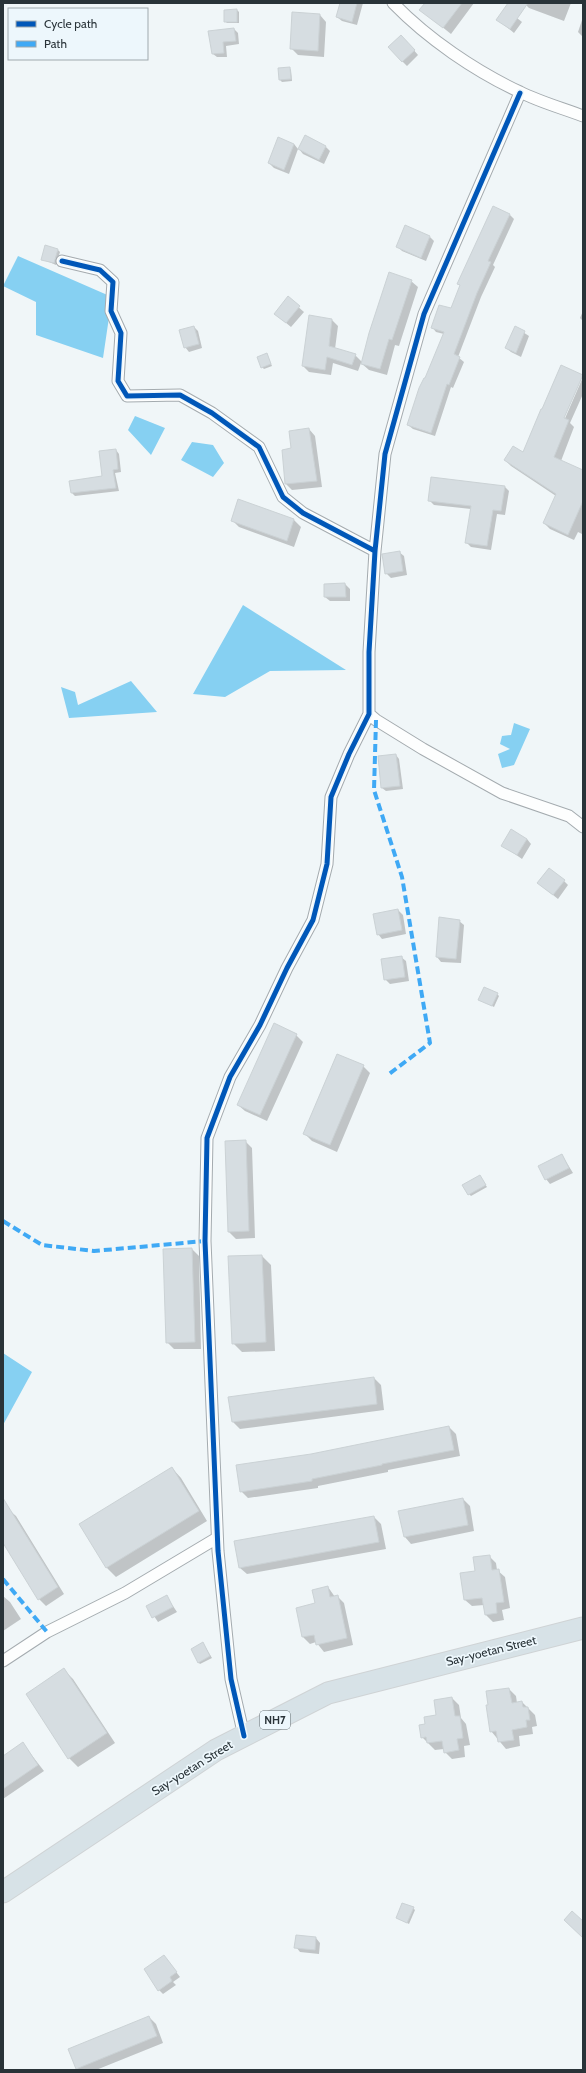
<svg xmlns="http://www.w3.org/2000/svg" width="586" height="2073" font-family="Cabin,sans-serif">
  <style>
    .water { fill: #86d0f2 }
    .shadow { fill: #0003 }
    .building { fill: #d6dde1; stroke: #cbd2d5 }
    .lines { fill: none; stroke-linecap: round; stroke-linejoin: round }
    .street-casing { stroke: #a4abaf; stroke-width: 13 }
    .highway-casing { stroke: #cfd3d5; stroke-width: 23 }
    .street { stroke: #fdfefe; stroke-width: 11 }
    .highway { stroke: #d7e2e7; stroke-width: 21 }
    .quiet { stroke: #3fa9f5; stroke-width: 4; stroke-dasharray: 8 4; stroke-linecap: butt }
    .cycleway-casing { stroke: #edf7fc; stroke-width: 8 }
    .cycleway { stroke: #0057b8; stroke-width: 5 }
    .labels { text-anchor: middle; stroke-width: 3.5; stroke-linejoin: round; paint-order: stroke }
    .shield { fill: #edf7fc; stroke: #646e73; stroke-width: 1 }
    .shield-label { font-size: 11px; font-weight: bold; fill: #293338 }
    .street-label { font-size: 12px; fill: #293338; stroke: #edf7fc }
  </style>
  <rect width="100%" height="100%" fill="#f0f6f8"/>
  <path class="water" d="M18,256L112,297L103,358L36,335V302L3,286Z
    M135,416L165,428L151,455L128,430Z
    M192,442L213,445L224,463L213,477L181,460Z
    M243,605L346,670L270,671L225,697L193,694Z
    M131,681L157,712L69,718L61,687L75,692L78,705Z
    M514,723L530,729L514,765L502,768L498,754L510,749L500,744L502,736L511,735Z
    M3,1353L32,1372L3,1425Z"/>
  <path class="shadow" d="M341,3H363L357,25L342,21L337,17Z
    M426,3H474L451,34L421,10Z
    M524,3H571L564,21L529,8Z
    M237,10L239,12V23H227L225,21Z
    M320,15L326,22L324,57L298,55L291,48Z
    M583,17V37L578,32Z
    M517,18L522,22L514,33L497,19Z
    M234,29L238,33L239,44L226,46L227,57H217L213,54Z
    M406,41L418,55L407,66L402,61Z
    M289,68L291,70L292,81L282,82L280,80Z
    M294,144L298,149L289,174L274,168L269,163Z
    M325,146L330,151L324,164L303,154L299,149Z
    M493,208L510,215L514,219L493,265L495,267L481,297L458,357L464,362L453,388L451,387L435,436L413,429L408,425L444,334L436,332L432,327L451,309L461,286L459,284Z
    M430,237L434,241L426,261L402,251L398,247Z
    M58,250L60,252L56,265L42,259Z
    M411,281L418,287L399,346L395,345L387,375L369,370L361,363L358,371L333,363L331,375L309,372L303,366L332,320L338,326L335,349L355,355L363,363Z
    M288,298L304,312L291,327L280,318Z
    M583,311V321L580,318Z
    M194,327L198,331L202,348L189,352L185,347Z
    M515,327L529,336L521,357L511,352L506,348Z
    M267,354L272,366L264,369L262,367Z
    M562,367L583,376L581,377L561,423H563L583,377V394L570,423L574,427L561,461L583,471V530L582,534L578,532L574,540L550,529L544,523L556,496L511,466L505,460L514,447L524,454L541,410L543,411Z
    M309,429L315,436L322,487L292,490L286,484L293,449Z
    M116,450L119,454L121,472L115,473L119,491L75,496L72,493L103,477Z
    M505,487L509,491L505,515L497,514L491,550L471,547L466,542L471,509L434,505L429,500Z
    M238,500L294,520L301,527L294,547L239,527L232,520Z
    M399,552L404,556L407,575L391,578L386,573Z
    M345,584L350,589V601H330L325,597Z
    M396,755L399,759L403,789L386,791L382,788Z
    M527,839L531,844L522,859L502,845Z
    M564,881L568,885L558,899L543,887Z
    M398,910L403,915L406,934L382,939L378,934Z
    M459,921L464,925L461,963L441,962L437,957Z
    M401,957L406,961L409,981L390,984L385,979Z
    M497,994L499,996L494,1007L480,1000Z
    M296,1035L303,1042L267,1121L245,1111L238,1105Z
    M363,1066L370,1073L337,1152L312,1141L305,1134Z
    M245,1141L252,1148L255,1238L236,1239L229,1232Z
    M562,1155L573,1173L550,1184L546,1179Z
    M481,1178L487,1187L471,1196L469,1194Z
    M192,1249L199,1256L201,1349H174L167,1342Z
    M262,1256L271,1265L275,1351L242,1352L233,1343Z
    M374,1378L381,1385L384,1410L240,1429L233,1422Z
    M449,1427L456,1434L460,1456L388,1470V1472L318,1486V1488L248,1498L241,1491L311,1455Z
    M172,1468L181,1478L207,1521L116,1577L107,1568L81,1525Z
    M463,1499L470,1506L474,1531L411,1544L405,1537Z
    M3,1508L9,1510L16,1516L64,1594L46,1606L39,1599L5,1545L3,1547Z
    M374,1517L381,1524L386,1549L247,1574L240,1568Z
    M489,1556L496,1563L497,1570L505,1577L510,1608L502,1610L504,1620L493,1622L486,1615L484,1605L472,1606L465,1600L476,1572Z
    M328,1587L335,1597L337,1596L344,1603L353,1645L324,1652L316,1642L310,1644L303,1637L316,1604Z
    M3,1596L10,1602L21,1619L3,1631Z
    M167,1597L177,1612L158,1622L148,1607Z
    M203,1643L212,1658L200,1664L198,1662Z
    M64,1670L73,1679L115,1743L78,1767L69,1758Z
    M509,1689L516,1696L517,1703L522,1702L535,1715L537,1726L532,1727L533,1734L519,1736L520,1746L506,1749L491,1731L488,1692Z
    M452,1698L459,1705L461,1718L466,1724L470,1745L464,1746L465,1757L452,1759L445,1752L444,1749L435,1750L422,1737L426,1725L437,1716Z
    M23,1744L44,1771L3,1799V1757Z
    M413,1908L415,1910L409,1924L397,1918Z
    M316,1938L320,1943L319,1954L300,1952L296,1947Z
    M164,1956L180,1977L173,1982L176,1985L163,1994L159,1990Z
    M149,2017L156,2024L163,2043L96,2070H79L77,2068Z"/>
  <path class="building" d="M340,3H357L352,22L336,17Z
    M425,3H462L443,28L419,10Z
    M508,3H528L510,29L496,20Z
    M237,9V22H224V10Z
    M292,12L320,14L318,51L290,49Z
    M234,28L236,41L223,42L224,53L212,54L208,31Z
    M401,35L415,50L402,62L388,47Z
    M290,67L291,79L279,80L278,68Z
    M305,135L326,146L319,160L298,149Z
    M278,137L294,144L284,170L268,163Z
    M493,206L510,214L488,261L491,262L477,293L454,354L460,357L449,385L447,384L431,433L407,425L419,388L424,378H425L444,332L431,328L439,305L451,308L460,285L457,284Z
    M405,225L430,236L421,258L396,247Z
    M45,245L58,249L54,263L41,260Z
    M389,272L412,280L392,340L389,339L380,369L361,364L369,333Z
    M288,296L300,306L286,323L274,314Z
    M309,315L332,319L329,346L356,354L352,365L327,357L325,370L302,366Z
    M194,326L199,344L184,348L179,330Z
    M515,326L525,331L516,353L505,348Z
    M267,353L271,364L261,368L257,357Z
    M561,365L583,375L564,418L569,420L554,457L583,470V501L568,535L543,523L556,494L504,460L513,446L523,452L541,409H542Z
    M309,428L317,481L285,484L282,450L291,448L289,431Z
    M116,449L118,469L113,470L116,488L71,493L69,481L102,476L99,451Z
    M431,477L505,486L501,511L493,510L487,546L465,543L471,506L428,501Z
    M238,499L294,519L287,541L231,521Z
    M400,551L403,571L385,574L382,554Z
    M345,583L346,597H324V584Z
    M396,754L400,786L381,788L378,756Z
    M511,829L527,839L517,855L501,846Z
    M549,868L565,880L553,895L537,883Z
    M398,909L402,930L377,935L373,914Z
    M439,917L460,920L456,959L436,957Z
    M402,956L405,977L384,980L381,959Z
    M484,987L498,993L492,1006L478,1000Z
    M274,1023L297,1034L260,1115L237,1105Z
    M337,1054L364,1065L330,1145L303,1134Z
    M246,1140L249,1231L228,1232L225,1141Z
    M562,1154L569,1168L545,1180L538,1166Z
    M480,1175L486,1185L468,1195L462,1185Z
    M192,1248L195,1342L166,1343L163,1249Z
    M262,1255L266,1342L232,1344L228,1256Z
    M374,1377L377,1404L232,1422L228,1397Z
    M449,1426L454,1450L382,1464V1465L312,1479V1481L240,1492L236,1465L311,1454Z
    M172,1467L199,1511L106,1568L79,1524Z
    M3,1498L58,1587L38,1600L3,1543Z
    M463,1498L468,1525L404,1537L398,1511Z
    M374,1516L379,1542L239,1568L234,1541Z
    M490,1555L492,1570L499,1569L504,1602L496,1603L497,1613L485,1615L482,1598L464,1600L460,1573L475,1571L473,1557Z
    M328,1586L330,1597L338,1595L347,1638L316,1645L314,1635L302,1637L296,1608L315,1603L312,1590Z
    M167,1595L173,1607L152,1618L146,1606Z
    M203,1642L210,1656L198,1663L191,1649Z
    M64,1668L107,1733L68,1759L26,1694Z
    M509,1688L512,1703L522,1701L523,1707H528L530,1720H526L527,1727L512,1730L514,1740L498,1742L496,1731L490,1732L486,1705H488L486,1691Z
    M452,1697L455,1716H460L463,1738L457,1739L459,1750L444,1753L442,1741L427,1743L426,1737L421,1738L419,1725L425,1724L424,1717L436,1715L434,1700Z
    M23,1742L38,1765L3,1789V1756Z
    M402,1903L414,1907L407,1923L396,1918Z
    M572,1911L583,1921V1938L564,1920Z
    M296,1935L316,1937L315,1950L294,1948Z
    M164,1955L177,1972L170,1977L172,1981L158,1991L144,1969Z
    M149,2016L157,2036L76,2069L68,2049Z"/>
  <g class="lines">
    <defs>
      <path id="street" d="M393,3C428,39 475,71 520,92C540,102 562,108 583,116
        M62,261L100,270L113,282L111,311L121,333L118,381L127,396L180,395L212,413L259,447L283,497L303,513L375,551
        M369,714L376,720L423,749L502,793L569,816L583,827
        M3,1661L47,1632L125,1593L217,1538
        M244,1736L231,1679L218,1551L205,1241L207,1138L230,1077L260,1025L287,968L313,920L327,864L331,797L349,754L369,714V652L375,551L385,454L424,314L520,93"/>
      <path id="highway" d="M3,1892L216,1750L328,1693L583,1628"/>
    </defs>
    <use href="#street" class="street-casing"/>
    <use href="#highway" class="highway-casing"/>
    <use href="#street" class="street"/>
    <use href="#highway" class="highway"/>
    <path class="quiet" d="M376,720L374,790L402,877L430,1043L389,1074
      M3,1221L42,1245L94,1251L205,1241
      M3,1579L47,1632"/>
    <defs>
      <path id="cycleway" d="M62,261L100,270L113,282L111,311L121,333L118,381L127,396L180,395L212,413L259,447L283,497L303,513L375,551
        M244,1736L231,1679L218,1551L205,1241L207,1138L230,1077L260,1025L287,968L313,920L327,864L331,797L349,754L369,714V652L375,551L385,454L424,314L520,93"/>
    </defs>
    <use href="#cycleway" class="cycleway-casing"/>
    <use href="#cycleway" class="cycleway"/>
  </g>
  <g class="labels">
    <rect class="shield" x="260" y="1711" width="30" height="18" rx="3"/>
    <g class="shield-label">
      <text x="275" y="1724">NH7</text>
    </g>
    <g class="street-label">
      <text transform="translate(491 1651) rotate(-14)" y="4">Say-yoetan Street</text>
      <text transform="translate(192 1768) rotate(-32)" y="4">Say-yoetan Street</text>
    </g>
  </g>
  <rect width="586" height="2073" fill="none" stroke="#293338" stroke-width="8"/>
  <rect x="8" y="8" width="140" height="52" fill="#edf7fc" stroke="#9fa9ae"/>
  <rect x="16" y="21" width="20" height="6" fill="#0057b8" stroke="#9fa9ae"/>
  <text x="44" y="28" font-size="12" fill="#293338">Cycle path</text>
  <rect x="16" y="41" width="20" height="6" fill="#3fa9f5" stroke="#9fa9ae"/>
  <text x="44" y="48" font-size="12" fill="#293338">Path</text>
</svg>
